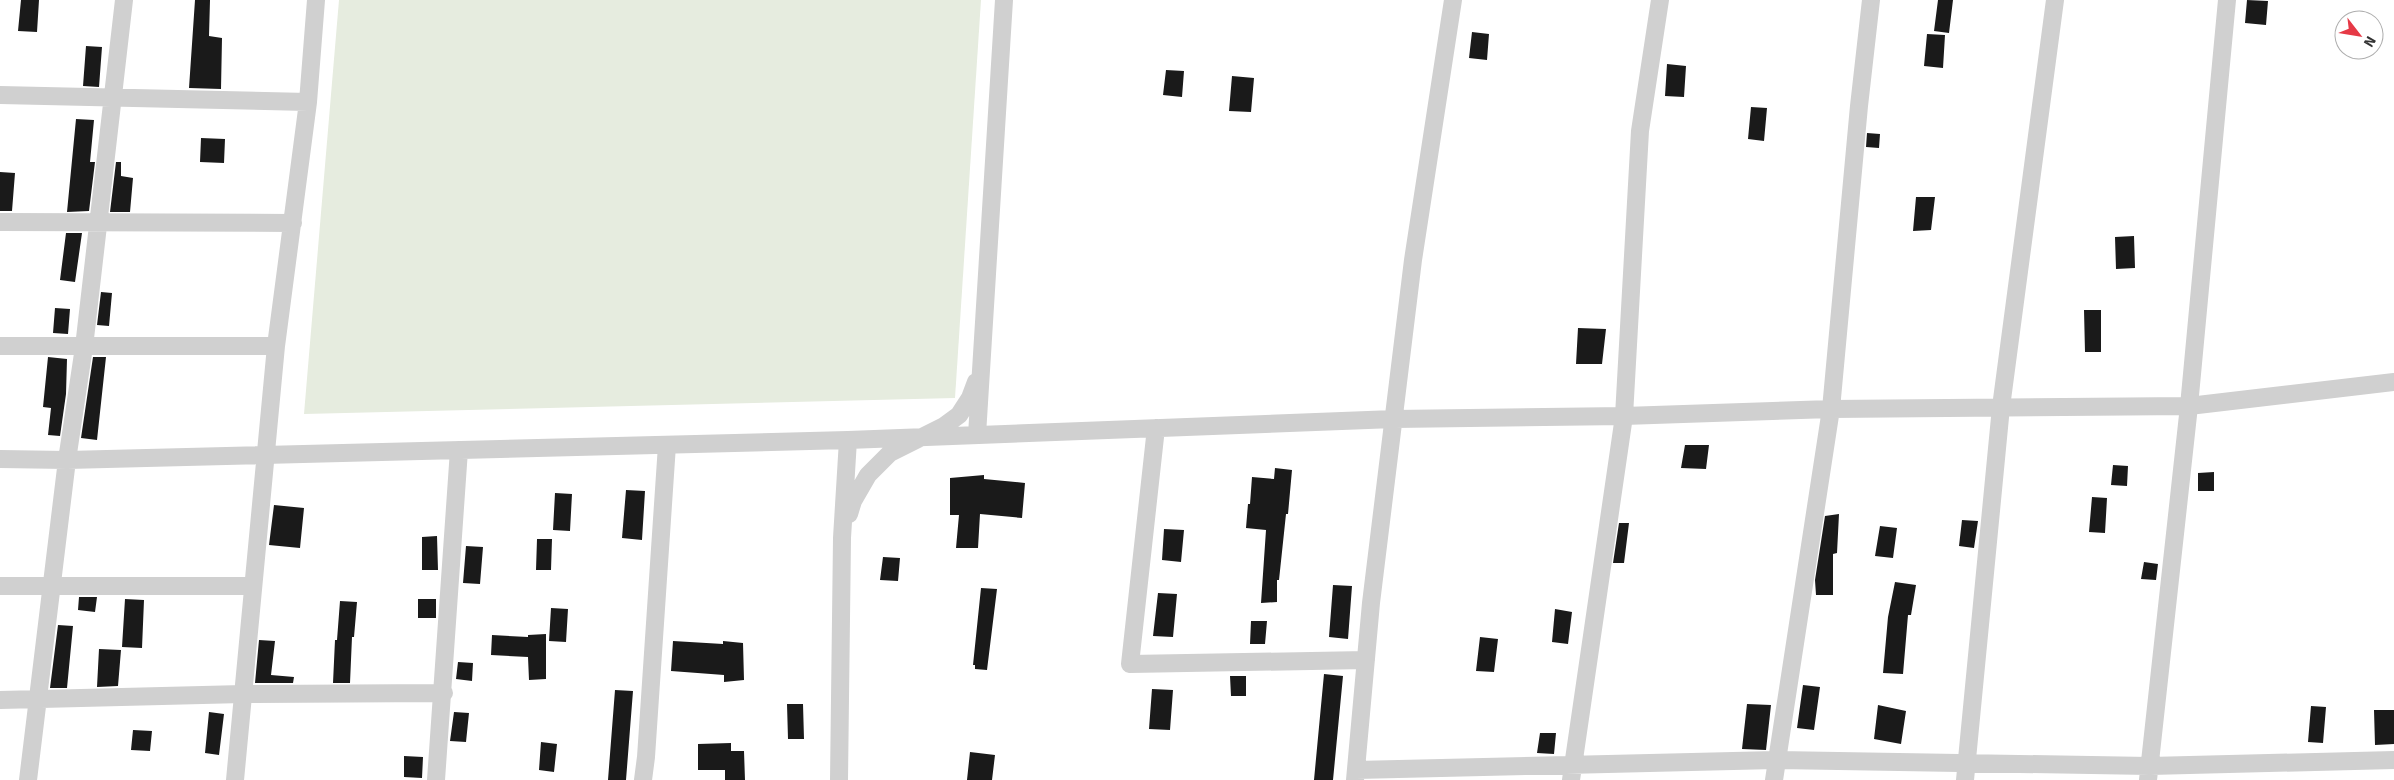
<svg xmlns="http://www.w3.org/2000/svg" width="2394" height="780" font-family="Signika,sans-serif">
  <style>
    .green { fill: #e6ecdf }
    .building { fill: #1a1a1a }
    .lines { fill: none; stroke-linecap: round; stroke-linejoin: round }
    .minor { stroke: #d0d0d0; stroke-width: 18 }
  </style>
  <rect width="100%" height="100%" fill="#fff"/>
  <path class="green" d="M339,0H981L955,398L304,414Z"/>
  <path class="building" d="M21,0H39L37,32L18,31Z
    M195,0H210L209,36L222,38L221,89L189,88Z
    M1938,0H1953L1949,33L1934,31Z
    M2247,0L2268,1L2266,25L2245,23Z
    M1472,32L1489,34L1487,60L1469,58Z
    M1927,34L1945,35L1943,68L1924,66Z
    M86,46L102,47L99,87L83,86Z
    M1667,64L1686,66L1684,97L1665,96Z
    M1166,70L1184,71L1182,97L1163,95Z
    M1232,76L1254,78L1251,112L1229,111Z
    M1751,107L1767,108L1764,141L1748,139Z
    M76,119L94,120L90,162H95L89,211L67,212Z
    M1867,133L1880,134L1879,148L1866,147Z
    M201,138L225,139L224,163L200,162Z
    M116,162H121V176L133,178L130,212H110Z
    M0,172L15,173L12,211H0Z
    M1916,197H1935L1931,230L1913,231Z
    M66,233H82L75,282L60,280Z
    M2134,236L2135,268L2116,269L2115,237Z
    M101,292L112,293L109,326L97,325Z
    M55,308L70,309L68,334L53,333Z
    M2084,310H2101V352H2085Z
    M1578,328L1606,329L1602,364H1576Z
    M48,357L67,359L66,394L60,436L48,435L51,408L43,407Z
    M93,357H106L97,440L81,438Z
    M1685,445H1709L1706,469L1681,468Z
    M2113,465L2128,466L2127,486L2111,485Z
    M1275,468L1292,470L1288,514H1286L1279,580H1277V602L1261,603L1266,530L1246,528L1248,504H1250L1252,477L1274,479Z
    M2214,472V491H2198V473Z
    M984,475V479L1025,483L1022,518L980,514L978,548H956L959,515H950V478Z
    M626,490L645,491L642,540L622,538Z
    M555,493L572,494L570,531L553,530Z
    M2092,497L2107,498L2105,533L2089,532Z
    M274,505L304,508L300,548L269,545Z
    M1839,514L1837,553L1833,554V595H1816L1815,580L1825,516Z
    M1962,520L1978,521L1974,548L1959,546Z
    M1619,523H1629L1624,563H1613Z
    M1880,526L1897,528L1893,558L1875,556Z
    M1164,529L1184,530L1181,562L1162,560Z
    M437,536L438,570H422V537Z
    M537,539H552L551,570H536Z
    M466,546L483,547L480,584L463,583Z
    M883,557L900,558L898,581L880,580Z
    M2144,562L2158,564L2156,580L2141,579Z
    M1895,582L1916,585L1911,615H1908L1903,674L1883,673L1888,617Z
    M1333,585L1352,586L1348,639L1329,637Z
    M981,588L997,589L987,670L975,669V665H973Z
    M1158,593L1177,594L1173,637L1153,636Z
    M79,597H97L95,612L78,610Z
    M125,599L144,600L142,648L122,647Z
    M418,599H436V618H418Z
    M340,601L357,602L354,637H352L350,683H333L335,640H337Z
    M551,608L568,609L566,642L549,641Z
    M1555,609L1572,612L1568,644L1552,642Z
    M1251,621H1267L1265,644H1250Z
    M58,625L73,626L67,688H50Z
    M546,634V679L529,680L528,657L491,655L492,635L528,637V635Z
    M1480,637L1498,639L1494,672L1476,671Z
    M259,640L275,641L271,675L294,677L293,683H255Z
    M673,641L723,644V641L743,643L744,680L724,682V675L671,671Z
    M99,649L121,650L118,686L97,687Z
    M458,662L473,663L472,681L456,679Z
    M1324,674L1343,676L1333,780H1314Z
    M1230,676H1246V696H1231Z
    M1803,685L1820,687L1814,730L1797,728Z
    M1152,689L1173,690L1170,730L1149,729Z
    M615,690L633,691L626,780H608Z
    M787,704H803L804,739H788Z
    M1747,704L1771,705L1766,750L1742,749Z
    M1878,705L1906,711L1901,744L1874,739Z
    M2311,706L2326,707L2323,743L2308,742Z
    M2374,710H2394V744L2375,745Z
    M209,712L224,714L219,755L205,753Z
    M454,712L469,713L466,742L450,741Z
    M133,730L152,731L150,751L131,750Z
    M1540,733H1556L1554,754L1537,753Z
    M541,742L557,744L554,772L539,770Z
    M731,743V751H744L745,780H725V770H698V744Z
    M970,752L995,755L992,780H967Z
    M404,756L423,757L422,778L404,777Z"/>
  <g class="lines">
    <path class="minor" d="M0,95L308,102
      M0,222L293,223
      M0,346H276
      M1156,428L1130,664L1366,660
      M977,435L1004,0
      M0,459L67,460L848,440L1394,419L1624,416L1831,409L2189,406L2394,382
      M849,514L853,501L868,475L890,453L944,426L959,415L970,398L976,382
      M0,586H253
      M0,700L243,694L444,693
      M1356,770L1775,760L2150,766L2394,760
      M28,780L67,460L84,347L124,0
      M235,780L276,346L308,102L316,0
      M436,780L459,450
      M643,780L646,757L667,445
      M839,780L842,538L848,440
      M1355,780L1371,603L1413,260L1453,0
      M1571,780L1624,416L1640,131L1660,0
      M1774,780L1831,409L1859,106L1871,0
      M1965,780L2001,407L2055,0
      M2148,780L2189,406L2227,0"/>
  </g>
  <g transform="translate(2359 35) rotate(121)"><circle r="24" fill="#ffffff" stroke="#adadad"/>
  <path d="M0-4L9 19L0 12L-9 19Z" fill="#e63946"/>
  <text y="-8" font-size="14" font-weight="bold" text-anchor="middle" fill="#333333">N</text>
  </g>
</svg>
